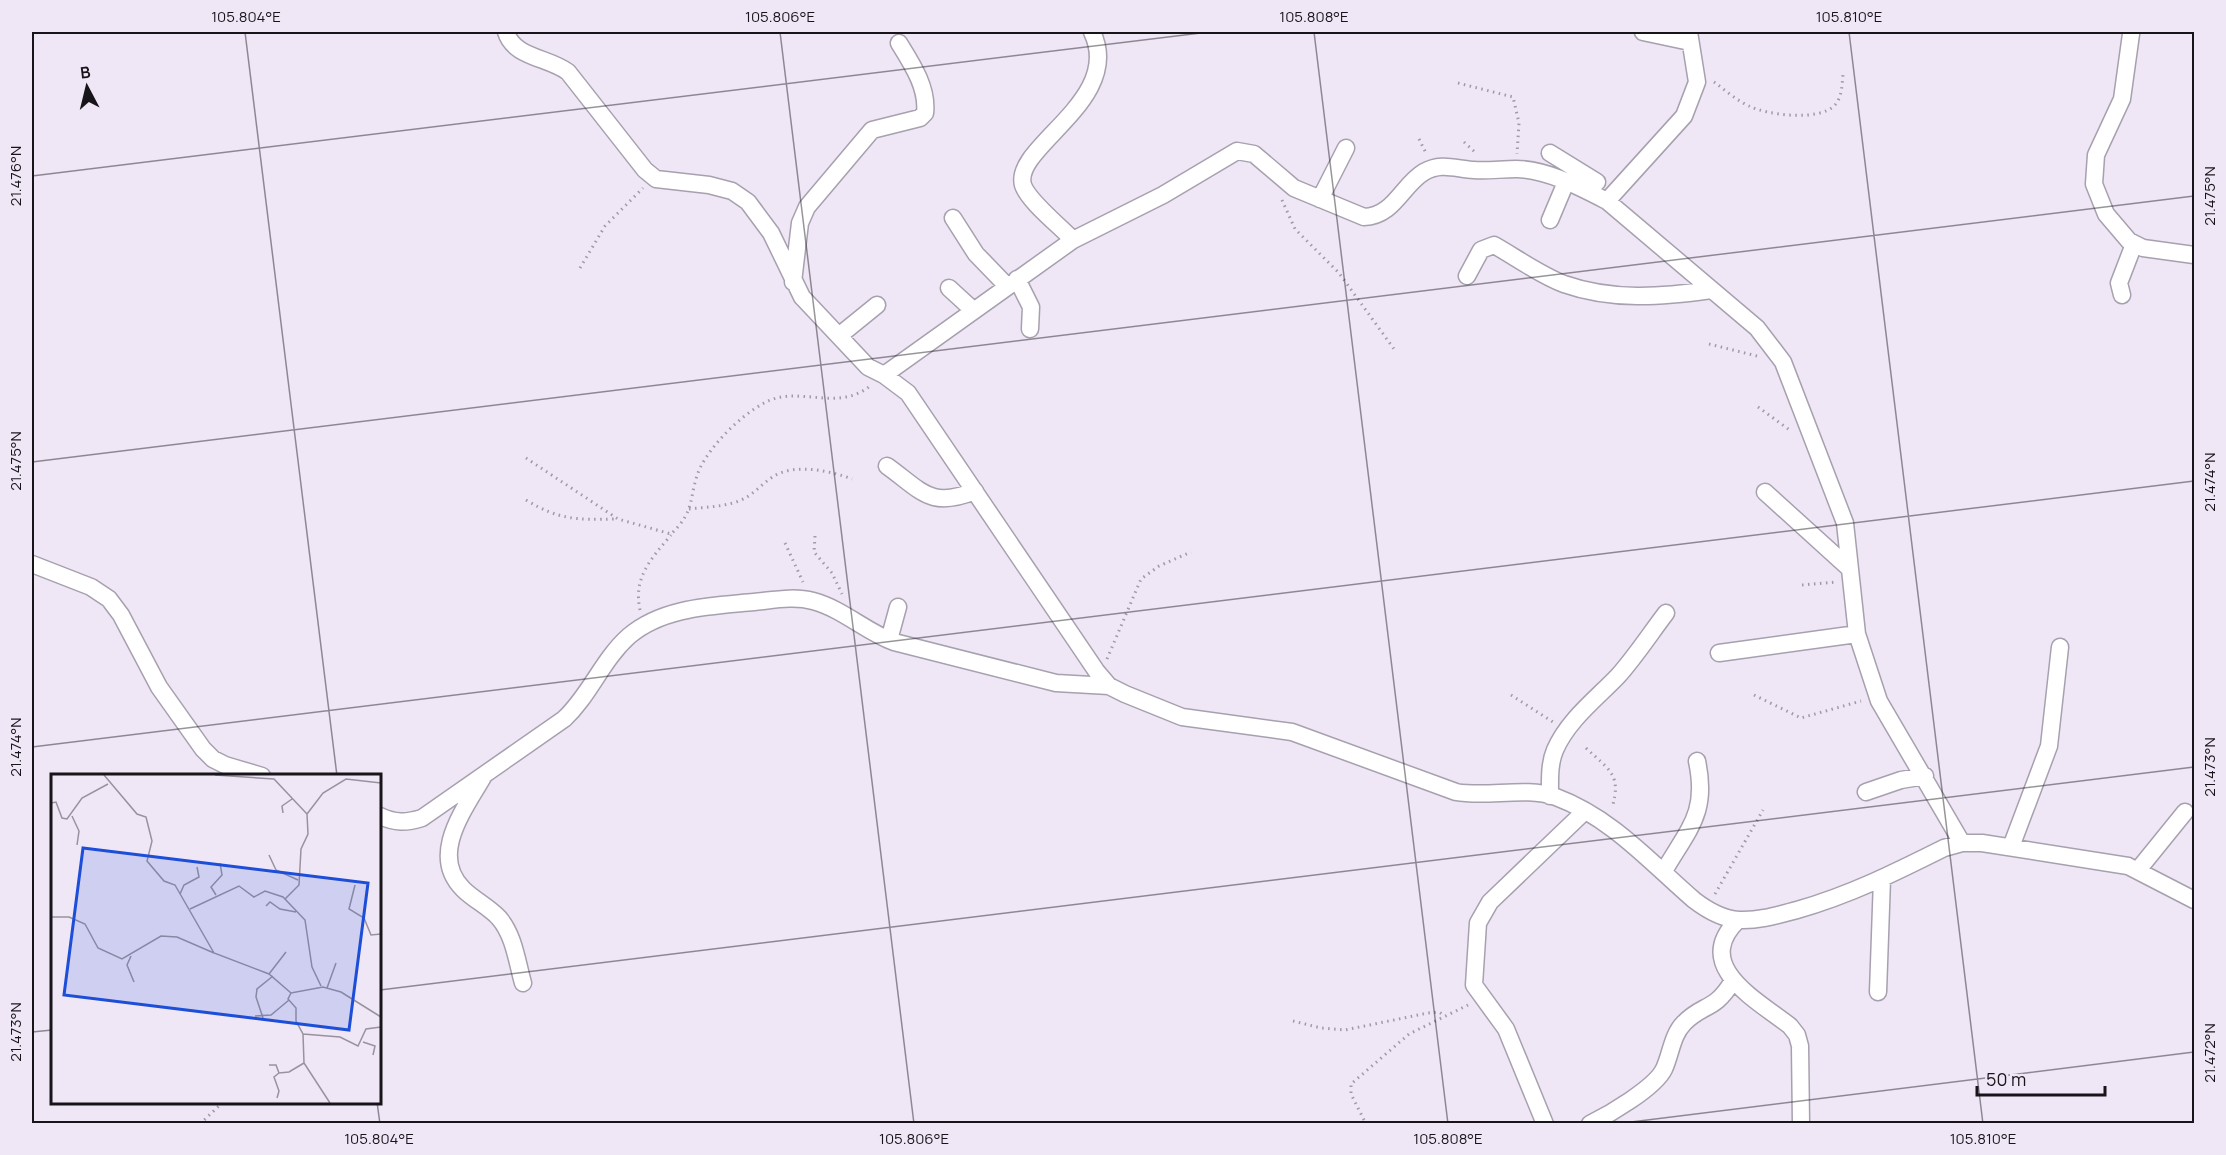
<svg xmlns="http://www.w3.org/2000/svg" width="2226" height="1155" font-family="Manrope,sans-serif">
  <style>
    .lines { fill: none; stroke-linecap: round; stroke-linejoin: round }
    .minor-casing { stroke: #a7a0ae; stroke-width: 19 }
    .path { stroke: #a19aa6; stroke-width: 3; stroke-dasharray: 1.5 4.5; stroke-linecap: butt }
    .minor { stroke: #fff; stroke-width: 16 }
    .ticks { fill: none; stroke: #18151a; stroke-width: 1.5; stroke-opacity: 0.45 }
    .inset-road { fill: none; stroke: #99929e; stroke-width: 1.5 }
    .view { fill: #1d4ed8; fill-opacity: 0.15; stroke: #1d4ed8; stroke-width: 3 }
    .inset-edge { fill: none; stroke: #18151a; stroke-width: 3 }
    .neatline { fill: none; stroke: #18151a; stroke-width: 2 }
    .ticks-label { font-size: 15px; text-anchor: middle; fill: #18151a }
  </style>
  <rect width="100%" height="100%" fill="#efe6f6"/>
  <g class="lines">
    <defs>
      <path id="minor" d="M506,32C514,58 548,57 568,72L645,170L656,179L709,185L732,191L748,202L771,233L802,297L868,367L884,375L908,393L1097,672L1109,686L1125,694L1182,717L1292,732L1456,792C1488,798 1525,786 1556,797C1612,818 1650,862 1694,900C1707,910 1723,919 1739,920C1759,921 1778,915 1797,910C1850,895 1896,872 1944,848L1962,843H1982L2128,866L2194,900
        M1643,32L1690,42
        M2131,34L2122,99L2096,155L2094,184L2106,214L2129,241L2143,248L2194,255
        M1550,153L1597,182
        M1320,199L1346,148
        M1607,201L1684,116L1697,82L1689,32
        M953,218L976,254L1007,286
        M1550,220L1566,182
        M1073,240C1060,226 1028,201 1023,185C1012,147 1125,100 1092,32
        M1467,276L1481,250L1494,245C1517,258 1540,275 1564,284C1612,301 1662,297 1711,290
        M1017,279L1031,307L1030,329
        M793,282L800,223L807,207L872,130L920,118L925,113C928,88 912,64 899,43
        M949,288L973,310
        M2122,295L2119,283L2134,244
        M840,335L877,305
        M884,375L1073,240L1163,195L1237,151L1254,154L1294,188L1364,217C1394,216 1402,185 1424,172C1441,162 1456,169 1474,170C1488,171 1502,169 1516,169C1546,169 1580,187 1607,201L1757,328L1783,362L1845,523L1857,634L1879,701L1962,843
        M887,466C922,491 930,509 975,491
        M1765,492L1850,569
        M32,564L91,587L109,599L121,615L159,687L203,749L213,759L225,765L262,776
        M889,640L898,607
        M1719,653L1857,634
        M483,777C464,810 429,855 463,889C474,900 489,907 499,918C514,935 517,962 523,983
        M1866,792L1901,780L1925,776
        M1550,796C1550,781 1549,764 1555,750C1568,720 1596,699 1618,676C1635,657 1650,634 1666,613
        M380,816C395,823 406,823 422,818L564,719C590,695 602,660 629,636C663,607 712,606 754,602C774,600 794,596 813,601C843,609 866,632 894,642L1056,683L1109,686
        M2011,847L2049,746L2060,647
        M2138,870L2185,812
        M1664,871C1689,828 1708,813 1697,761
        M1738,920C1691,966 1757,1000 1790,1026L1797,1035L1800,1046L1801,1124
        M1878,992L1882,879
        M1545,1124L1506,1029L1474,985L1478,923L1490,902L1585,811
        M1590,1124C1608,1115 1655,1088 1664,1069C1671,1054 1672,1035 1684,1023C1702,1004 1715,1011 1732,982"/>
    </defs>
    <use href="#minor" class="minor-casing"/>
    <path class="path" d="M1714,82C1725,90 1736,100 1749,106C1767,115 1819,122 1835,105C1842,97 1842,85 1843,74
      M1458,83L1513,97L1519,123L1517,154
      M1419,139L1426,153
      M1464,142L1476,153
      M1282,200L1295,229L1339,273L1394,349
      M580,268L605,226L643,188
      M1709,344L1757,356
      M1758,407L1791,431
      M526,458L618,519L671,534C697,510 688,495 700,468C712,444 740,416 764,403C798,384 836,413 870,386
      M526,500C559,520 577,520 615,519
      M689,509C705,507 721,507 736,502C752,497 761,484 774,476C796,463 831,471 852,479
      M815,536L814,552L832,573L842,594
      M785,543L803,582
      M1802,585L1837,582
      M640,610C633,577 651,559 671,535
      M1107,659L1141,579L1159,566L1191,552
      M1511,695L1553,722
      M1754,695L1801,718L1861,701
      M1586,748C1609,770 1622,774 1612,808
      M1715,894L1763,810
      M1293,1021L1321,1028L1345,1030L1428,1013L1439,1012L1445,1016
      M1364,1120L1351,1094V1084L1409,1034L1468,1005
      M200,1124L223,1102"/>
    <use href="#minor" class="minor"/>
  </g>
  <path class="ticks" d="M245,32L337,776M780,32L914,1124M1314,32L1448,1124M1849,32L1983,1124M32,176L1209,32M32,462L2194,196M32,747L2194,481M380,990L2194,767M32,1032L52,1030M377,1102L380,1124M1615,1124L2194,1052"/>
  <g transform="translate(51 774)">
    <rect width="330" height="330" fill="#efe6f6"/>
    <path class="inset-road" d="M53,1L86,40L95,43L101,67L96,87L113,107L124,111L163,179L218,200L240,219L272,213L290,218L330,243M164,1L223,5L256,40L257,60L250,75L248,111L234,125M0,29L5,28L11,44L16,45L31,24L57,10M232,39L231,32L241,25M256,40L272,19L295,5L330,9M21,42L28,57L26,71M218,81L225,96L247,106M304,111L298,135L313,144L320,161L330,160M129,120L133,111L148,103L146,93M165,121L160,113L171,101L169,89M215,132L219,128L229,135L245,138M139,135L188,112L203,123L214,117L232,123L254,146L261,193L270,212M0,143H18L34,150L47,174L71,185L110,162L126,163L163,179M80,182L76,191L83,208M218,200L235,178M276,214L285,189M240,219L237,225L245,234V247L252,260L253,289L279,329M204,242L220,241L238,226M212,244L205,223L206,215L222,202M252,260L289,263L307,272L315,255L330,253M312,268L324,272L322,281M218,291H225L228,299L238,298L253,289M226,324L228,317L223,303L228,299"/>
    <path class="view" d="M32,74L317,109L298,256L13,221Z"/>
    <rect width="330" height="330" class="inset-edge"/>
  </g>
  <rect width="2226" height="1155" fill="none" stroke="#efe6f6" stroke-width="66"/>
  <g transform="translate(87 87) rotate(353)" stroke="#efe6f6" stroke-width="4.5" paint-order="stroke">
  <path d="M0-4.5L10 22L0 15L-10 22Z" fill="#18151a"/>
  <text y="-9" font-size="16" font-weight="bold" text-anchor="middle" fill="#18151a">B</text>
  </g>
  <path d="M1977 1086v9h128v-9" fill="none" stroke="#18151a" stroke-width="3"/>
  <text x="1986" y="1086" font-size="18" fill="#18151a" stroke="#efe6f6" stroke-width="4.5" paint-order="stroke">50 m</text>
  <rect x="33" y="33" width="2160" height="1089" class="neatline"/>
  <g class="ticks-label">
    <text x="246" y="22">105.804°E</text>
    <text x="780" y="22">105.806°E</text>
    <text x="1314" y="22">105.808°E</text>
    <text x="1849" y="22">105.810°E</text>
    <text transform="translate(16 176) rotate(-90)" y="5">21.476°N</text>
    <text transform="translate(2210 196) rotate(-90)" y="5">21.475°N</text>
    <text transform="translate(16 461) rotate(-90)" y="5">21.475°N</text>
    <text transform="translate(2210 482) rotate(-90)" y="5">21.474°N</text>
    <text transform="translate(16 747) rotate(-90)" y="5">21.474°N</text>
    <text transform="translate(2210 767) rotate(-90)" y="5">21.473°N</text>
    <text transform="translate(16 1032) rotate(-90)" y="5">21.473°N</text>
    <text transform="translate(2210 1053) rotate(-90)" y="5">21.472°N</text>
    <text x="379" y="1144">105.804°E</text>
    <text x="914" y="1144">105.806°E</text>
    <text x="1448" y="1144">105.808°E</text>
    <text x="1983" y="1144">105.810°E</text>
  </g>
</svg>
